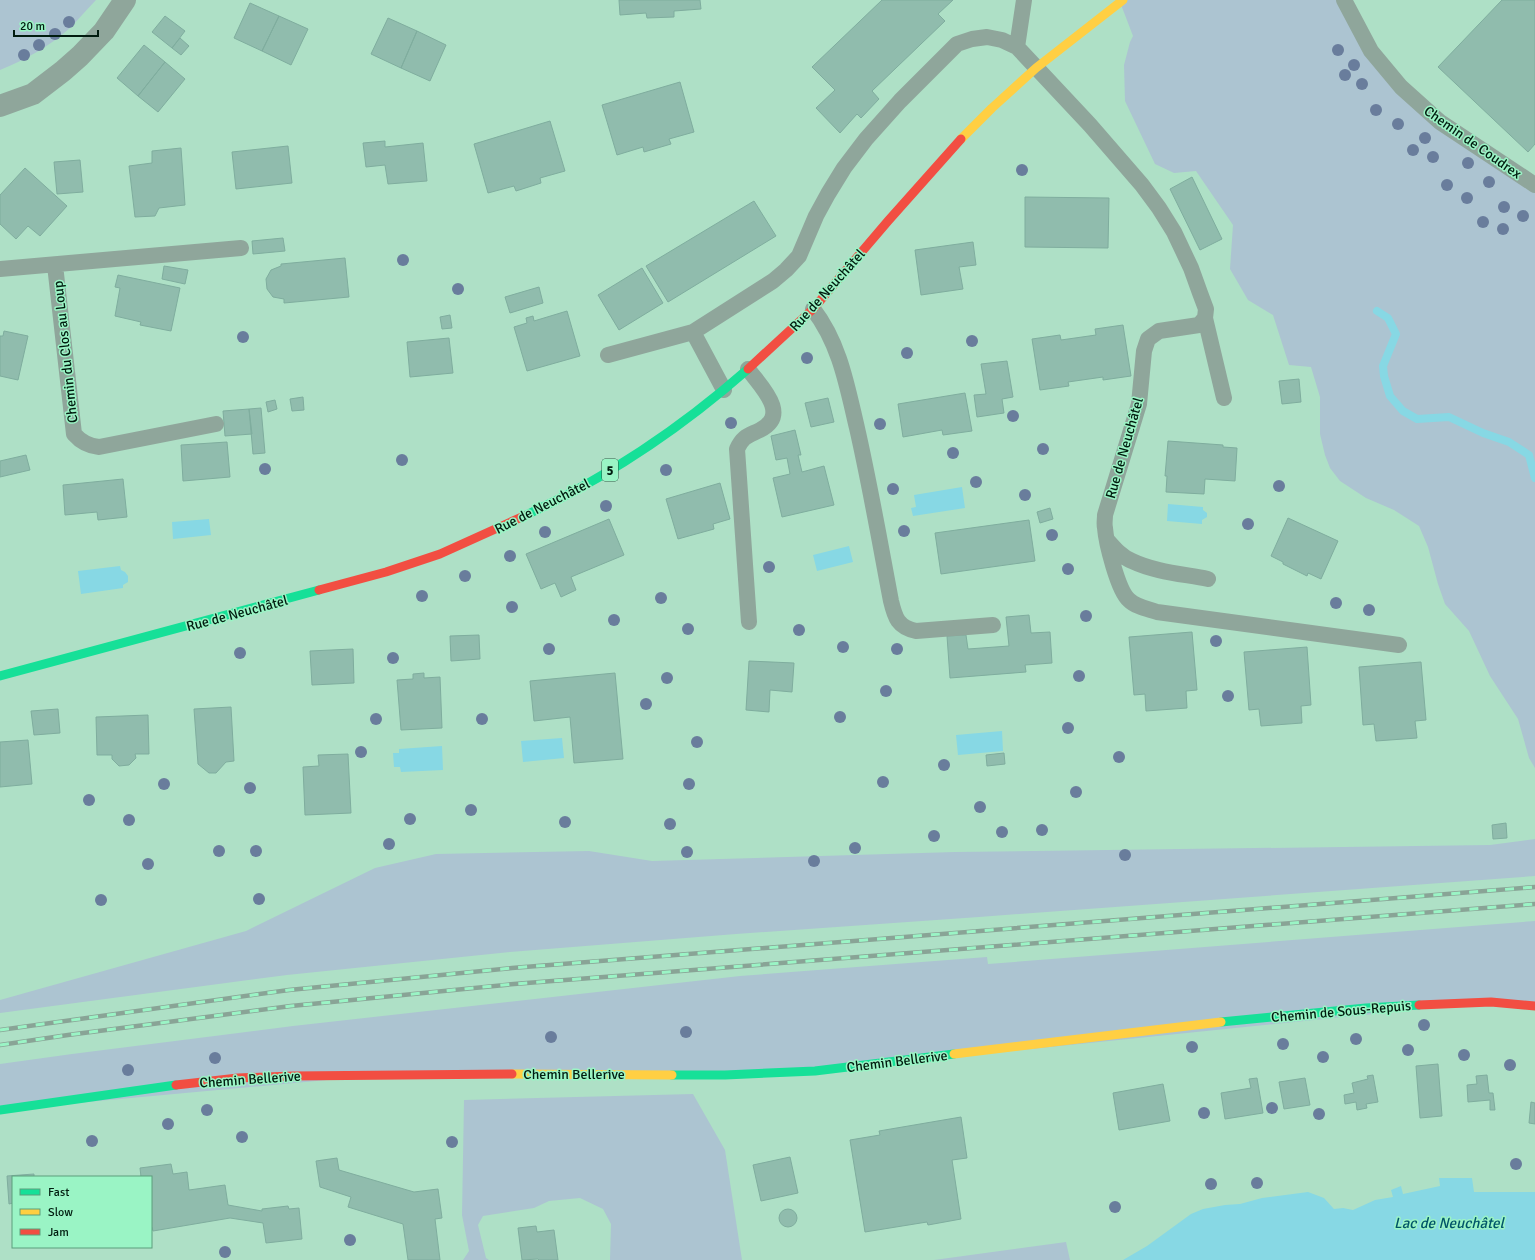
<svg xmlns="http://www.w3.org/2000/svg" width="1535" height="1260" font-family="Signika,sans-serif">
  <style>
    .green { fill: #acc4d1 }
    .water { fill: #87d8e4 }
    .lines { fill: none; stroke-linecap: round; stroke-linejoin: round }
    .stream { stroke: #87d8e4; stroke-width: 8 }
    .building { fill: #90bcad; stroke: #7fad9e }
    .lane { stroke: #8fa69b; stroke-width: 16 }
    .street { stroke: #8fa69b; stroke-width: 22 }
    .fast { stroke: #16e098; stroke-width: 9 }
    .slow { stroke: #ffcf43; stroke-width: 9 }
    .jam { stroke: #f24e42; stroke-width: 9 }
    .rail-casing { stroke: #89a496; stroke-width: 4.5 }
    .rail { stroke: #9af4c5; stroke-width: 3; stroke-dasharray: 9; stroke-linecap: butt }
    .tree { fill: #697d9c }
    .labels { text-anchor: middle; stroke-width: 3; stroke-linejoin: round; paint-order: stroke }
    .shield { fill: #9af4c5; stroke: #2f5d46; stroke-width: 1 }
    .shield-label { font-size: 13px; font-weight: bold; fill: #011c0f }
    .street-label { font-size: 14px; fill: #011c0f; stroke: #9af4c5 }
    .water-label { font-size: 15px; font-style: italic; fill: #005569; stroke: #9af4c5 }
  </style>
  <rect width="100%" height="100%" fill="#aee0c6"/>
  <path class="green" d="M0,0H96C87,9 79,19 70,28C50,46 25,60 0,70Z
    M1123,0H1344L1401,87L1535,185V768L1529,758L1518,719L1490,676L1469,631L1445,604L1438,584L1428,547L1419,526L1394,510L1366,498L1340,481L1330,468L1325,455L1320,434V397L1311,367L1289,365L1273,315L1248,300L1230,269L1233,225L1196,171L1174,173L1155,164L1125,101L1124,65L1130,42L1133,36L1120,2Z
    M1535,839V876L979,917L736,934L510,952L287,975L0,1013V1000L246,931L375,868L436,854L589,851L652,861L955,852L1490,845Z
    M1535,921V1006L1491,1002L815,1071L370,1076L0,1110V1064L72,1054L293,1026L740,976L987,957L988,964Z
    M693,1094L725,1150L742,1260H610L611,1224L603,1209L580,1198L549,1201L534,1208L483,1216L478,1225L486,1258L489,1260H463L469,1251L462,1215L464,1100Z
    M1066,1242L1070,1260H934Z"/>
  <path class="water" d="M962,487L965,508L913,516L911,508L916,507L914,495Z
    M1168,504L1203,507V510L1207,513V517L1202,520V524L1167,521Z
    M209,519L211,535L173,539L172,522Z
    M849,546L853,562L817,571L813,555Z
    M120,566L121,570L125,572L128,576V582L123,585V588L81,594L78,571Z
    M1002,731L1003,751L958,755L956,735Z
    M562,738L564,758L523,762L521,741Z
    M442,746L443,770L401,772L400,767H394L393,753H399V749Z
    M1439,1178H1472L1474,1192H1535V1260H1123L1147,1246L1191,1214L1203,1209L1225,1205L1240,1204L1262,1198L1308,1192L1324,1198L1334,1209L1343,1208L1353,1210L1375,1200L1393,1197L1391,1190L1401,1186L1403,1194L1440,1186Z"/>
  <g class="lines">
    <path class="stream" d="M1377,311L1388,318L1396,334L1383,366L1384,376L1390,396L1403,411L1417,419L1449,417L1483,433L1509,442L1529,455L1535,478"/>
  </g>
  <path class="building" d="M619,0H700L701,9L674,11V17L647,18L646,13L620,15Z
    M882,0H953L938,14L945,21L872,91L879,99L861,118L857,114L840,133L816,108L835,90L812,67Z
    M1502,0H1535V144L1528,152L1438,67Z
    M250,3L279,16L262,51L234,38Z
    M165,16L185,31L172,48L152,32Z
    M279,16L308,29L291,65L262,51Z
    M388,18L417,31L401,68L371,54Z
    M417,31L446,45L430,81L401,68Z
    M180,38L189,46L181,55L172,48Z
    M144,45L165,62L138,96L117,78Z
    M165,62L185,79L158,112L138,96Z
    M680,82L694,132L669,139L671,144L644,152L643,147L617,155L602,105Z
    M550,121L565,171L540,178L541,183L516,191L514,186L488,193L474,144Z
    M385,141V147L423,143L427,181L388,184L385,165L366,167L363,143Z
    M288,146L292,183L236,189L232,152Z
    M181,148L185,205L159,208L155,216L135,217L129,166L152,163V151Z
    M80,160L83,192L57,194L54,162Z
    M25,168L67,206L40,236L28,226L16,239L0,224V195Z
    M1192,177L1222,239L1200,250L1170,189Z
    M1025,197L1109,198L1108,248L1025,247Z
    M754,201L776,236L668,302L646,266Z
    M283,238L285,251L253,254L252,241Z
    M973,242L976,265L959,267L963,289L921,295L915,250Z
    M345,258L349,297L284,303V299L273,297L267,289L266,279L271,270L281,266V264Z
    M164,266L188,270L185,284L162,279Z
    M642,268L663,303L619,330L598,295Z
    M118,275L180,288L171,331L140,325L141,322L115,316L120,288L115,287Z
    M539,287L543,303L510,313L505,297Z
    M567,311L580,356L527,371L514,327L527,323L526,318L533,316L534,321Z
    M450,315L452,328L442,329L440,317Z
    M1123,325L1131,376L1103,380V377L1068,382L1069,386L1040,390L1032,339L1060,335L1061,340L1096,335L1095,329Z
    M4,331L28,336L18,380L0,376V336H3Z
    M449,338L453,373L410,377L407,342Z
    M1007,361L1013,397L1002,399L1004,413L977,417L974,395L986,394L981,364Z
    M1299,379L1301,402L1282,404L1279,381Z
    M965,393L972,431L943,435L942,430L903,437L898,404Z
    M303,397L304,410L292,411L290,399Z
    M828,398L834,422L811,427L805,403Z
    M275,400L277,409L268,412L266,402Z
    M261,408L265,453L253,454L249,409Z
    M249,409L252,434L225,436L223,411Z
    M795,430L801,455H798L802,472L824,466L834,505L782,517L773,478L790,474L787,458L776,460L771,436Z
    M1168,441L1223,445V447L1237,448L1235,481L1205,479L1204,494L1166,492L1167,476H1165Z
    M227,442L230,477L183,481L181,445Z
    M26,455L30,470L0,477V461Z
    M123,479L127,517L98,520L97,512L65,515L63,485Z
    M720,483L730,519L713,524L714,529L678,539L666,499Z
    M1050,508L1053,519L1040,523L1037,512Z
    M1288,518L1338,541L1321,579L1308,573L1307,576L1283,564V562L1271,556Z
    M609,519L624,555L571,577L576,590L561,597L555,583L541,589L526,554Z
    M1029,520L1035,561L941,574L935,533Z
    M1029,615L1031,633L1050,632L1052,663L1025,665L1026,672L950,678L947,636L966,635L968,649L1009,646L1006,617Z
    M1192,632L1197,690L1186,691L1187,708L1146,711L1145,694L1134,695L1129,637Z
    M479,635L480,659L451,661L450,636Z
    M1307,647L1311,705L1301,706L1302,723L1261,726L1259,709L1249,710L1244,652Z
    M353,649L354,683L312,685L310,651Z
    M749,661L794,663L792,692L770,690L769,712L746,710Z
    M1421,662L1426,720L1415,721L1417,738L1376,741L1374,724L1363,725L1359,667Z
    M424,673V678L440,677L442,728L401,730L397,680L413,679V674Z
    M615,673L623,759L574,763L570,717L534,721L530,681Z
    M231,707L234,761L226,762L216,773H209L198,764L194,709Z
    M58,709L60,733L34,735L31,711Z
    M148,715L149,754H135L136,758L129,765L119,766L112,759V755H97L96,717Z
    M28,740L32,784L0,787V742Z
    M1004,753L1005,764L987,766L986,755Z
    M348,754L351,813L305,815L303,767L319,766L318,755Z
    M1506,823L1507,838L1493,839L1492,825Z
    M1438,1064L1442,1116L1420,1118L1416,1066Z
    M1373,1075L1378,1102L1366,1104L1367,1108L1357,1110L1356,1102L1345,1104L1344,1095L1354,1093L1352,1083L1368,1079L1367,1076Z
    M1487,1075L1489,1093H1493L1495,1110H1490V1100L1468,1102L1467,1085L1477,1084L1476,1076Z
    M1257,1078L1263,1113L1225,1119L1221,1093L1251,1088L1249,1079Z
    M1305,1078L1310,1105L1284,1109L1279,1082Z
    M1163,1084L1170,1121L1119,1130L1113,1093Z
    M1531,1102L1535,1103V1124L1529,1123Z
    M961,1117L967,1158L952,1160L961,1219L928,1225L927,1222L865,1232L850,1140L880,1135L879,1131Z
    M790,1157L798,1193L761,1201L753,1165Z
    M337,1158L339,1170L414,1192L438,1189L442,1218L435,1219L440,1260H408L403,1224L348,1207L351,1197L320,1187L316,1161Z
    M171,1164L173,1174L187,1172L189,1190L225,1185L228,1205L262,1211V1209L288,1206L289,1209L299,1208L302,1239L266,1243L263,1223L230,1218L153,1231L152,1227H151V1177H141L140,1168Z
    M34,1174V1177H13V1203L9,1204L7,1176Z
    M779 1218a9 9 0 1 1 18 0a9 9 0 1 1-18 0Z
    M536,1226L537,1232L554,1230L558,1260H539L538,1259L522,1260L518,1228Z"/>
  <g class="lines">
    <path class="lane" d="M1344,0L1371,51L1401,87L1440,122L1535,185
      M1017,47L1024,0
      M55,265L74,434C81,442 88,446 99,447L216,424
      M0,269L241,248
      M813,309C840,344 847,386 857,428C870,485 880,543 891,601C895,618 898,627 916,631L993,625
      M1205,318L1224,398
      M693,332L724,390
      M608,355L693,332L773,281L786,270L799,256L816,216L828,194L844,168L866,139L900,101L957,44L972,39L987,37L1002,40L1017,47L1090,125L1142,185L1159,208L1174,232L1191,268L1200,293L1206,309L1205,318L1199,325L1159,331L1148,339L1144,351L1139,404L1105,515C1105,519 1104,524 1105,528C1106,542 1118,591 1129,600C1136,607 1148,609 1157,612L1399,645
      M748,369C760,386 791,414 760,430C748,436 743,436 737,449L749,622
      M1108,541C1115,549 1122,557 1132,561C1155,572 1183,574 1208,579"/>
    <path class="street" d="M0,106L33,94L63,71L80,56L104,31L125,0"/>
    <path class="fast" d="M524,516C605,479 681,428 748,369
      M0,676L319,590
      M1221,1022L1366,1008L1419,1005
      M672,1075H725L815,1071L954,1054
      M0,1110L176,1085"/>
    <path class="slow" d="M961,139L992,108L1036,68L1123,0
      M954,1054L1221,1022
      M512,1074L672,1075"/>
    <path class="jam" d="M748,369L813,309L888,221L961,139
      M319,590L386,572L440,554L524,516
      M1419,1005L1491,1002L1535,1006
      M176,1085L238,1078L293,1076L512,1074"/>
    <defs>
      <path id="rail" d="M0,1030L289,990L512,968L1535,887
        M0,1045L68,1035L291,1006L514,984L1535,904"/>
    </defs>
    <use href="#rail" class="rail-casing"/>
    <use href="#rail" class="rail"/>
  </g>
  <g class="tree">
    <circle cx="69" cy="22" r="6"/>
    <circle cx="55" cy="34" r="6"/>
    <circle cx="39" cy="45" r="6"/>
    <circle cx="1338" cy="50" r="6"/>
    <circle cx="24" cy="55" r="6"/>
    <circle cx="1354" cy="65" r="6"/>
    <circle cx="1345" cy="75" r="6"/>
    <circle cx="1362" cy="84" r="6"/>
    <circle cx="1376" cy="110" r="6"/>
    <circle cx="1398" cy="124" r="6"/>
    <circle cx="1425" cy="138" r="6"/>
    <circle cx="1413" cy="150" r="6"/>
    <circle cx="1433" cy="157" r="6"/>
    <circle cx="1468" cy="163" r="6"/>
    <circle cx="1022" cy="170" r="6"/>
    <circle cx="1489" cy="182" r="6"/>
    <circle cx="1447" cy="185" r="6"/>
    <circle cx="1467" cy="198" r="6"/>
    <circle cx="1504" cy="207" r="6"/>
    <circle cx="1523" cy="216" r="6"/>
    <circle cx="1483" cy="222" r="6"/>
    <circle cx="1503" cy="229" r="6"/>
    <circle cx="403" cy="260" r="6"/>
    <circle cx="458" cy="289" r="6"/>
    <circle cx="243" cy="337" r="6"/>
    <circle cx="972" cy="341" r="6"/>
    <circle cx="907" cy="353" r="6"/>
    <circle cx="807" cy="358" r="6"/>
    <circle cx="1013" cy="416" r="6"/>
    <circle cx="731" cy="423" r="6"/>
    <circle cx="880" cy="424" r="6"/>
    <circle cx="1043" cy="449" r="6"/>
    <circle cx="953" cy="453" r="6"/>
    <circle cx="402" cy="460" r="6"/>
    <circle cx="265" cy="469" r="6"/>
    <circle cx="666" cy="470" r="6"/>
    <circle cx="976" cy="482" r="6"/>
    <circle cx="1279" cy="486" r="6"/>
    <circle cx="893" cy="489" r="6"/>
    <circle cx="1025" cy="495" r="6"/>
    <circle cx="606" cy="506" r="6"/>
    <circle cx="1248" cy="524" r="6"/>
    <circle cx="904" cy="531" r="6"/>
    <circle cx="545" cy="532" r="6"/>
    <circle cx="1052" cy="535" r="6"/>
    <circle cx="510" cy="556" r="6"/>
    <circle cx="769" cy="567" r="6"/>
    <circle cx="1068" cy="569" r="6"/>
    <circle cx="465" cy="576" r="6"/>
    <circle cx="422" cy="596" r="6"/>
    <circle cx="661" cy="598" r="6"/>
    <circle cx="1336" cy="603" r="6"/>
    <circle cx="512" cy="607" r="6"/>
    <circle cx="1369" cy="610" r="6"/>
    <circle cx="1086" cy="616" r="6"/>
    <circle cx="614" cy="620" r="6"/>
    <circle cx="688" cy="629" r="6"/>
    <circle cx="799" cy="630" r="6"/>
    <circle cx="1216" cy="641" r="6"/>
    <circle cx="843" cy="647" r="6"/>
    <circle cx="549" cy="649" r="6"/>
    <circle cx="897" cy="649" r="6"/>
    <circle cx="240" cy="653" r="6"/>
    <circle cx="393" cy="658" r="6"/>
    <circle cx="1079" cy="676" r="6"/>
    <circle cx="667" cy="678" r="6"/>
    <circle cx="886" cy="691" r="6"/>
    <circle cx="1228" cy="696" r="6"/>
    <circle cx="646" cy="704" r="6"/>
    <circle cx="840" cy="717" r="6"/>
    <circle cx="376" cy="719" r="6"/>
    <circle cx="482" cy="719" r="6"/>
    <circle cx="1068" cy="728" r="6"/>
    <circle cx="697" cy="742" r="6"/>
    <circle cx="361" cy="752" r="6"/>
    <circle cx="1119" cy="757" r="6"/>
    <circle cx="944" cy="765" r="6"/>
    <circle cx="883" cy="782" r="6"/>
    <circle cx="164" cy="784" r="6"/>
    <circle cx="689" cy="784" r="6"/>
    <circle cx="250" cy="788" r="6"/>
    <circle cx="1076" cy="792" r="6"/>
    <circle cx="89" cy="800" r="6"/>
    <circle cx="980" cy="807" r="6"/>
    <circle cx="471" cy="810" r="6"/>
    <circle cx="410" cy="819" r="6"/>
    <circle cx="129" cy="820" r="6"/>
    <circle cx="565" cy="822" r="6"/>
    <circle cx="670" cy="824" r="6"/>
    <circle cx="1042" cy="830" r="6"/>
    <circle cx="1002" cy="832" r="6"/>
    <circle cx="934" cy="836" r="6"/>
    <circle cx="389" cy="844" r="6"/>
    <circle cx="855" cy="848" r="6"/>
    <circle cx="219" cy="851" r="6"/>
    <circle cx="256" cy="851" r="6"/>
    <circle cx="687" cy="852" r="6"/>
    <circle cx="1125" cy="855" r="6"/>
    <circle cx="814" cy="861" r="6"/>
    <circle cx="148" cy="864" r="6"/>
    <circle cx="259" cy="899" r="6"/>
    <circle cx="101" cy="900" r="6"/>
    <circle cx="1424" cy="1025" r="6"/>
    <circle cx="686" cy="1032" r="6"/>
    <circle cx="551" cy="1037" r="6"/>
    <circle cx="1356" cy="1039" r="6"/>
    <circle cx="1283" cy="1044" r="6"/>
    <circle cx="1192" cy="1047" r="6"/>
    <circle cx="1408" cy="1050" r="6"/>
    <circle cx="1464" cy="1055" r="6"/>
    <circle cx="1323" cy="1057" r="6"/>
    <circle cx="215" cy="1058" r="6"/>
    <circle cx="1510" cy="1065" r="6"/>
    <circle cx="128" cy="1070" r="6"/>
    <circle cx="1272" cy="1108" r="6"/>
    <circle cx="207" cy="1110" r="6"/>
    <circle cx="1204" cy="1113" r="6"/>
    <circle cx="1319" cy="1114" r="6"/>
    <circle cx="168" cy="1124" r="6"/>
    <circle cx="242" cy="1137" r="6"/>
    <circle cx="92" cy="1141" r="6"/>
    <circle cx="452" cy="1142" r="6"/>
    <circle cx="1516" cy="1164" r="6"/>
    <circle cx="1257" cy="1183" r="6"/>
    <circle cx="1211" cy="1184" r="6"/>
    <circle cx="1115" cy="1207" r="6"/>
    <circle cx="350" cy="1240" r="6"/>
    <circle cx="225" cy="1252" r="6"/>
  </g>
  <g class="labels">
    <rect class="shield" x="602" y="459" width="16" height="22" rx="3"/>
    <g class="shield-label">
      <text x="610" y="475">5</text>
    </g>
    <g class="street-label">
      <text transform="translate(1473 142) rotate(35)" y="5">Chemin de Coudrex</text>
      <text transform="translate(827 290) rotate(-48)" y="5">Rue de Neuchâtel</text>
      <text transform="translate(65 352) rotate(-96)" y="5">Chemin du Clos au Loup</text>
      <text transform="translate(1124 448) rotate(-74)" y="5">Rue de Neuchâtel</text>
      <text transform="translate(542 506) rotate(-27)" y="5">Rue de Neuchâtel</text>
      <text transform="translate(237 613) rotate(-15)" y="5">Rue de Neuchâtel</text>
      <text transform="translate(1341 1011) rotate(-5)" y="5">Chemin de Sous-Repuis</text>
      <text transform="translate(897 1061) rotate(-7)" y="5">Chemin Bellerive</text>
      <text x="574" y="1079">Chemin Bellerive</text>
      <text transform="translate(250 1079) rotate(-4)" y="5">Chemin Bellerive</text>
    </g>
    <g class="water-label">
      <text x="1449" y="1228">Lac de Neuchâtel</text>
    </g>
  </g>
  <rect x="12" y="1176" width="140" height="72" fill="#9af4c5" stroke="#5d9e7c"/>
  <rect x="20" y="1189" width="20" height="6" fill="#16e098" stroke="#5d9e7c"/>
  <text x="48" y="1196" font-size="12" fill="#011c0f">Fast</text>
  <rect x="20" y="1209" width="20" height="6" fill="#ffcf43" stroke="#5d9e7c"/>
  <text x="48" y="1216" font-size="12" fill="#011c0f">Slow</text>
  <rect x="20" y="1229" width="20" height="6" fill="#f24e42" stroke="#5d9e7c"/>
  <text x="48" y="1236" font-size="12" fill="#011c0f">Jam</text>
  <path d="M14 30v6h84v-6" fill="none" stroke="#011c0f" stroke-width="2"/>
  <text x="20" y="30" font-size="12" fill="#011c0f" stroke="#9af4c5" stroke-width="3" paint-order="stroke">20 m</text>
</svg>
